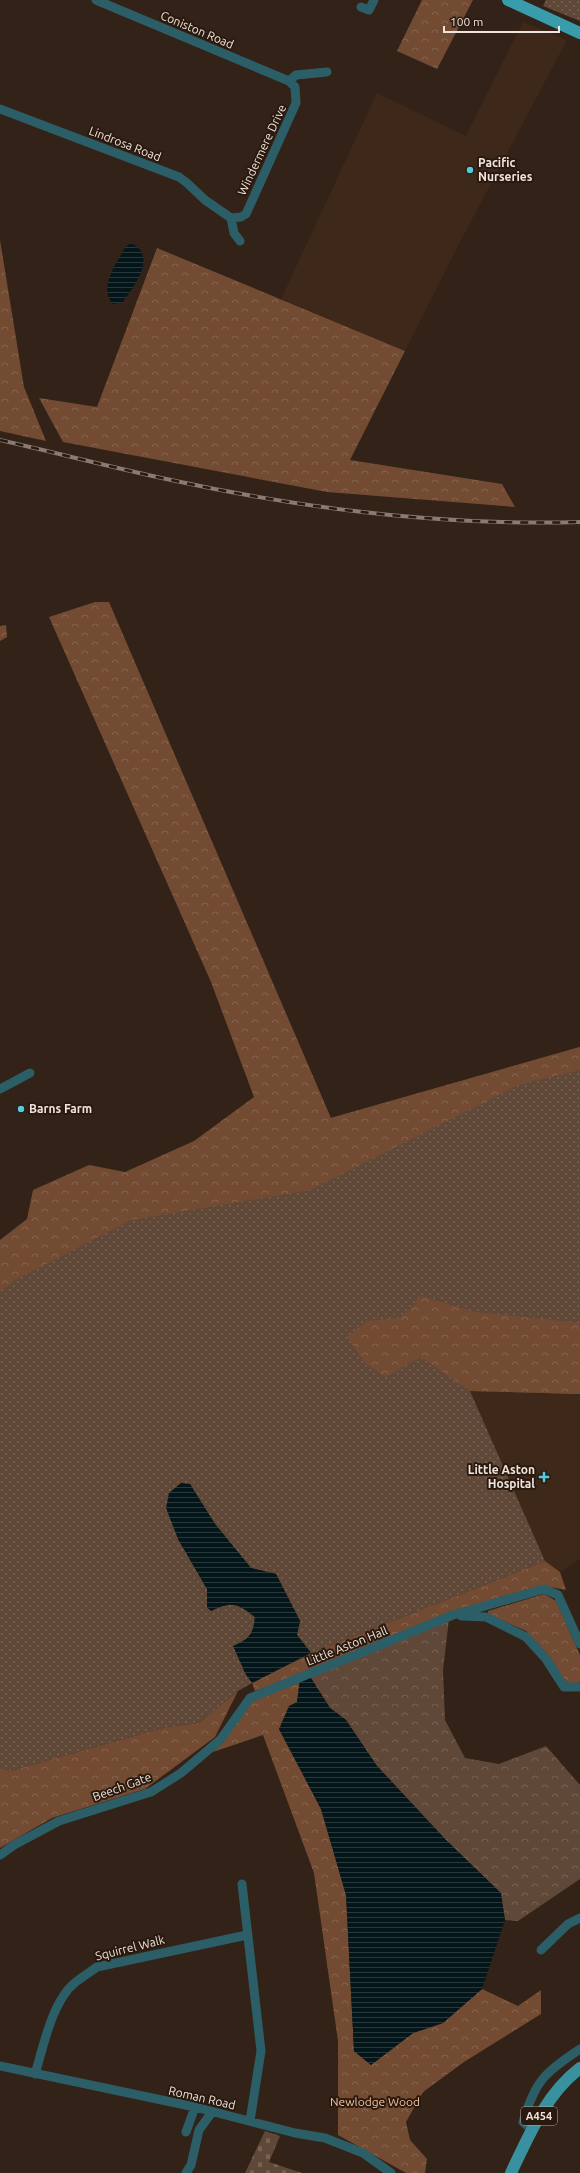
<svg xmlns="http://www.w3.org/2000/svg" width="580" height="2173" font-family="Ubuntu,sans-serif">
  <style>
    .built { fill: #3e2819 }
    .grass { fill: url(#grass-dots) }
    .forest { fill: url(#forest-crowns) }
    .cemetery { fill: url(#cemetery-stones) }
    .park { fill: url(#park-crowns) }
    .water { fill: url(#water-rules) }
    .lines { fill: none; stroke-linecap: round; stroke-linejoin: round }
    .minor { stroke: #2b5e67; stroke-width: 9 }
    .primary { stroke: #39919f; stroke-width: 12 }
    .trunk { stroke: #389cab; stroke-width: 12 }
    .rail-casing { stroke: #897b71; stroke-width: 4 }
    .rail { stroke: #29190e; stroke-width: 2.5; stroke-dasharray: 8; stroke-linecap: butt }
    .poi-dot { fill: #54cadd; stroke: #29190e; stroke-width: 1.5 }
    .labels { text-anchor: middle; stroke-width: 4; stroke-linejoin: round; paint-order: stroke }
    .shield { fill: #29190e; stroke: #b4a79e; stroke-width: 1 }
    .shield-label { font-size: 11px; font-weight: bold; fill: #efe4dc }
    .street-label { font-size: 12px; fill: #efe4dc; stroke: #29190e }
    .poi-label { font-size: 12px; font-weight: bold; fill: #efe4dc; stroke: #29190e; text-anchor: start }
    .park-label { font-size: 12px; fill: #f8c3a1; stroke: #29190e }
  </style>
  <defs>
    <pattern id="grass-dots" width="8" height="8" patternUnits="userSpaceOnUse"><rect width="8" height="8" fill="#604838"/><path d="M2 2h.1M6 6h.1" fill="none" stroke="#776254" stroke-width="1.8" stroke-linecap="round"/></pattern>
    <pattern id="forest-crowns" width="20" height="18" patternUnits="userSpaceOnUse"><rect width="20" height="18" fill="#724b32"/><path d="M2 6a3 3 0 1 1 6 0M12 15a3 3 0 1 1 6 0" fill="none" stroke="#86654f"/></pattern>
    <pattern id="cemetery-stones" width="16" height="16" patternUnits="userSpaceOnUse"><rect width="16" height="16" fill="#604838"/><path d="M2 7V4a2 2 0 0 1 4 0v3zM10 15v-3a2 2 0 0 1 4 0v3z" fill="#776254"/></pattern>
    <pattern id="park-crowns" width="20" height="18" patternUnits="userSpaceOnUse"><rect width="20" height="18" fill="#604838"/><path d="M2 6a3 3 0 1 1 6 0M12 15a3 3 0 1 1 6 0" fill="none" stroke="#776254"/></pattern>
    <pattern id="water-rules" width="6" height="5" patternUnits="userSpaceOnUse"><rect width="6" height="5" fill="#041619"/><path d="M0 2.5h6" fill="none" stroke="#29383a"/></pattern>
  </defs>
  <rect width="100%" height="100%" fill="#332217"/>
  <path class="built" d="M523,22L567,40L456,250L405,351L281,299L377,93L466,136Z
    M470,1391L580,1394V1559L560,1572L545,1561Z"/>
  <path class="grass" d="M546,0H580V21L543,6Z
    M580,1047V1394L470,1391L545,1561L311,1653L297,1635L300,1621L276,1574L251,1568L215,1524L190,1484L178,1539L207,1589V1607L211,1611C231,1601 237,1603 255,1617L253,1631L245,1641V1673L252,1683L238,1691L199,1723L166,1727L10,1771L0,1768V1241L331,1118Z"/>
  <path class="forest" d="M422,0H473L437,69L397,51Z
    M0,240L24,387L46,441L0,431Z
    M157,248L405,351L350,460L502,484L515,507L327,492L63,442L39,398L97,407Z
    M95,602H109L331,1118L580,1047V1070L521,1084L310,1190L131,1220L15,1280L0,1291V1240L27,1219L33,1190L89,1165L125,1172L194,1141L254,1097L211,982L49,617Z
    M6,625L7,637L0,641V626Z
    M419,1296L476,1312L580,1323V1394L470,1391L421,1357L386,1377L365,1363L347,1337L367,1321L400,1318L414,1305Z
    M545,1561L560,1572L566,1590L545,1586L255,1691L252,1683L311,1653Z
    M544,1594L556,1601L580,1655V1682L575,1684L564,1682L545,1653L526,1631L488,1614V1611Z
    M300,1679L297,1702L279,1729L321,1809L346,1895L354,2051L371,2065L413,2033L443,2023L482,1989L518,2006L541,1990V2014L464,2062L423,2092L406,2122L410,2140L427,2159L425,2173H406L338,2135V2041L314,1873L263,1735L213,1752L251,1701Z
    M238,1691L215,1737L145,1789L52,1818L0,1848V1768L10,1771L166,1727L199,1723Z"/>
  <path class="cemetery" d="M265,2131L280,2136L269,2162L302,2173H245Z"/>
  <path class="park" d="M449,1619L443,1670L445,1720L465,1758L499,1764L546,1746L580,1785V1879L518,1921L505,1920L500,1893L445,1839L377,1766L346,1720L330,1708L309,1675Z"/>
  <path class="water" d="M129,244H133C157,258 134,286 123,302L113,304C98,289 116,263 125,248Z
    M181,1483L190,1484L215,1524L251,1568L276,1574L300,1621L297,1635L311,1653L252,1683L245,1673L233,1646C249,1639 253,1635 255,1617C238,1603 231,1601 211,1611L207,1607V1589L178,1539L166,1508L169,1493Z
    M309,1675L330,1708L346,1720L377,1766L445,1839L501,1893L505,1920L482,1989L443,2023L413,2033L371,2065L354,2051L346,1895L321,1809L279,1729L289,1706L297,1702L300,1679Z"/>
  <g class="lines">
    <path class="minor" d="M96,0L289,81L295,87L296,103L246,214L241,217L231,218
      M361,7L369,10L374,0
      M289,81L296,75L327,72
      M0,109L179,177L187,183L205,200L231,218
      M231,218L234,233L240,241
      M0,1089L30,1073
      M461,1616L486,1617L526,1637L546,1659L564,1687H580
      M0,1855L14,1845L59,1821L151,1792L181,1773L220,1740L250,1698L453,1615L544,1589L558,1595L580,1644
      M242,1884L261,2051L250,2121
      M541,1950L568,1924L580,1918
      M0,2066L195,2107L295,2133L325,2138L363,2153L391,2173
      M35,2074C43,2048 49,2017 64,1995C71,1983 86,1975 97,1967L247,1935
      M532,2130L523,2122C535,2081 545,2072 580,2049
      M186,2132L195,2107
      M186,2173L191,2165L199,2130L212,2112"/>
    <path class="primary" d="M511,2173C529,2135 546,2094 580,2068"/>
    <path class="trunk" d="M508,0L580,33"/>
    <defs>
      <path id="rail" d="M0,440C57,453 114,468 171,480C305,509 443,526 580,522"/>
    </defs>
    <use href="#rail" class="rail-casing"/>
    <use href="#rail" class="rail"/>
  </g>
  <g class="poi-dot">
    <circle cx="470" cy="170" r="4"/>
    <circle cx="21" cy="1109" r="4"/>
    <path d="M542 1471h4v4h4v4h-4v4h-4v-4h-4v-4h4z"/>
  </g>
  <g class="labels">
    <rect class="shield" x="521" y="2107" width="36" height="18" rx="3"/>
    <g class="shield-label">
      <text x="539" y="2120">A454</text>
    </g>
    <g class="street-label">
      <text transform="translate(197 30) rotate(23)" y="4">Coniston Road</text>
      <text transform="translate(125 144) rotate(21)" y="4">Lindrosa Road</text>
      <text transform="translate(262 150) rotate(-65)" y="4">Windermere Drive</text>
      <text transform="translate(347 1646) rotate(-22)" y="4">Little Aston Hall</text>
      <text transform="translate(122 1787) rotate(-20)" y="4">Beech Gate</text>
      <text transform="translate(130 1948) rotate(-14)" y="4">Squirrel Walk</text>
      <text transform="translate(202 2098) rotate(13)" y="4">Roman Road</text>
    </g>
    <g class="poi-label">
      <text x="478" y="167">Pacific<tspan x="478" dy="14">Nurseries</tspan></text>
      <text x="29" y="1113">Barns Farm</text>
      <text x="535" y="1474" text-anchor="end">Little Aston<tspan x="535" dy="14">Hospital</tspan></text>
    </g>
    <g class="park-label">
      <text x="375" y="2106">Newlodge Wood</text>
    </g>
  </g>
  <path d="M444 26v6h115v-6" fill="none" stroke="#efe4dc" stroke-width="2"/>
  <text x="450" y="26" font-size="12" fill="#efe4dc" stroke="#29190e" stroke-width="3" paint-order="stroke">100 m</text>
</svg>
